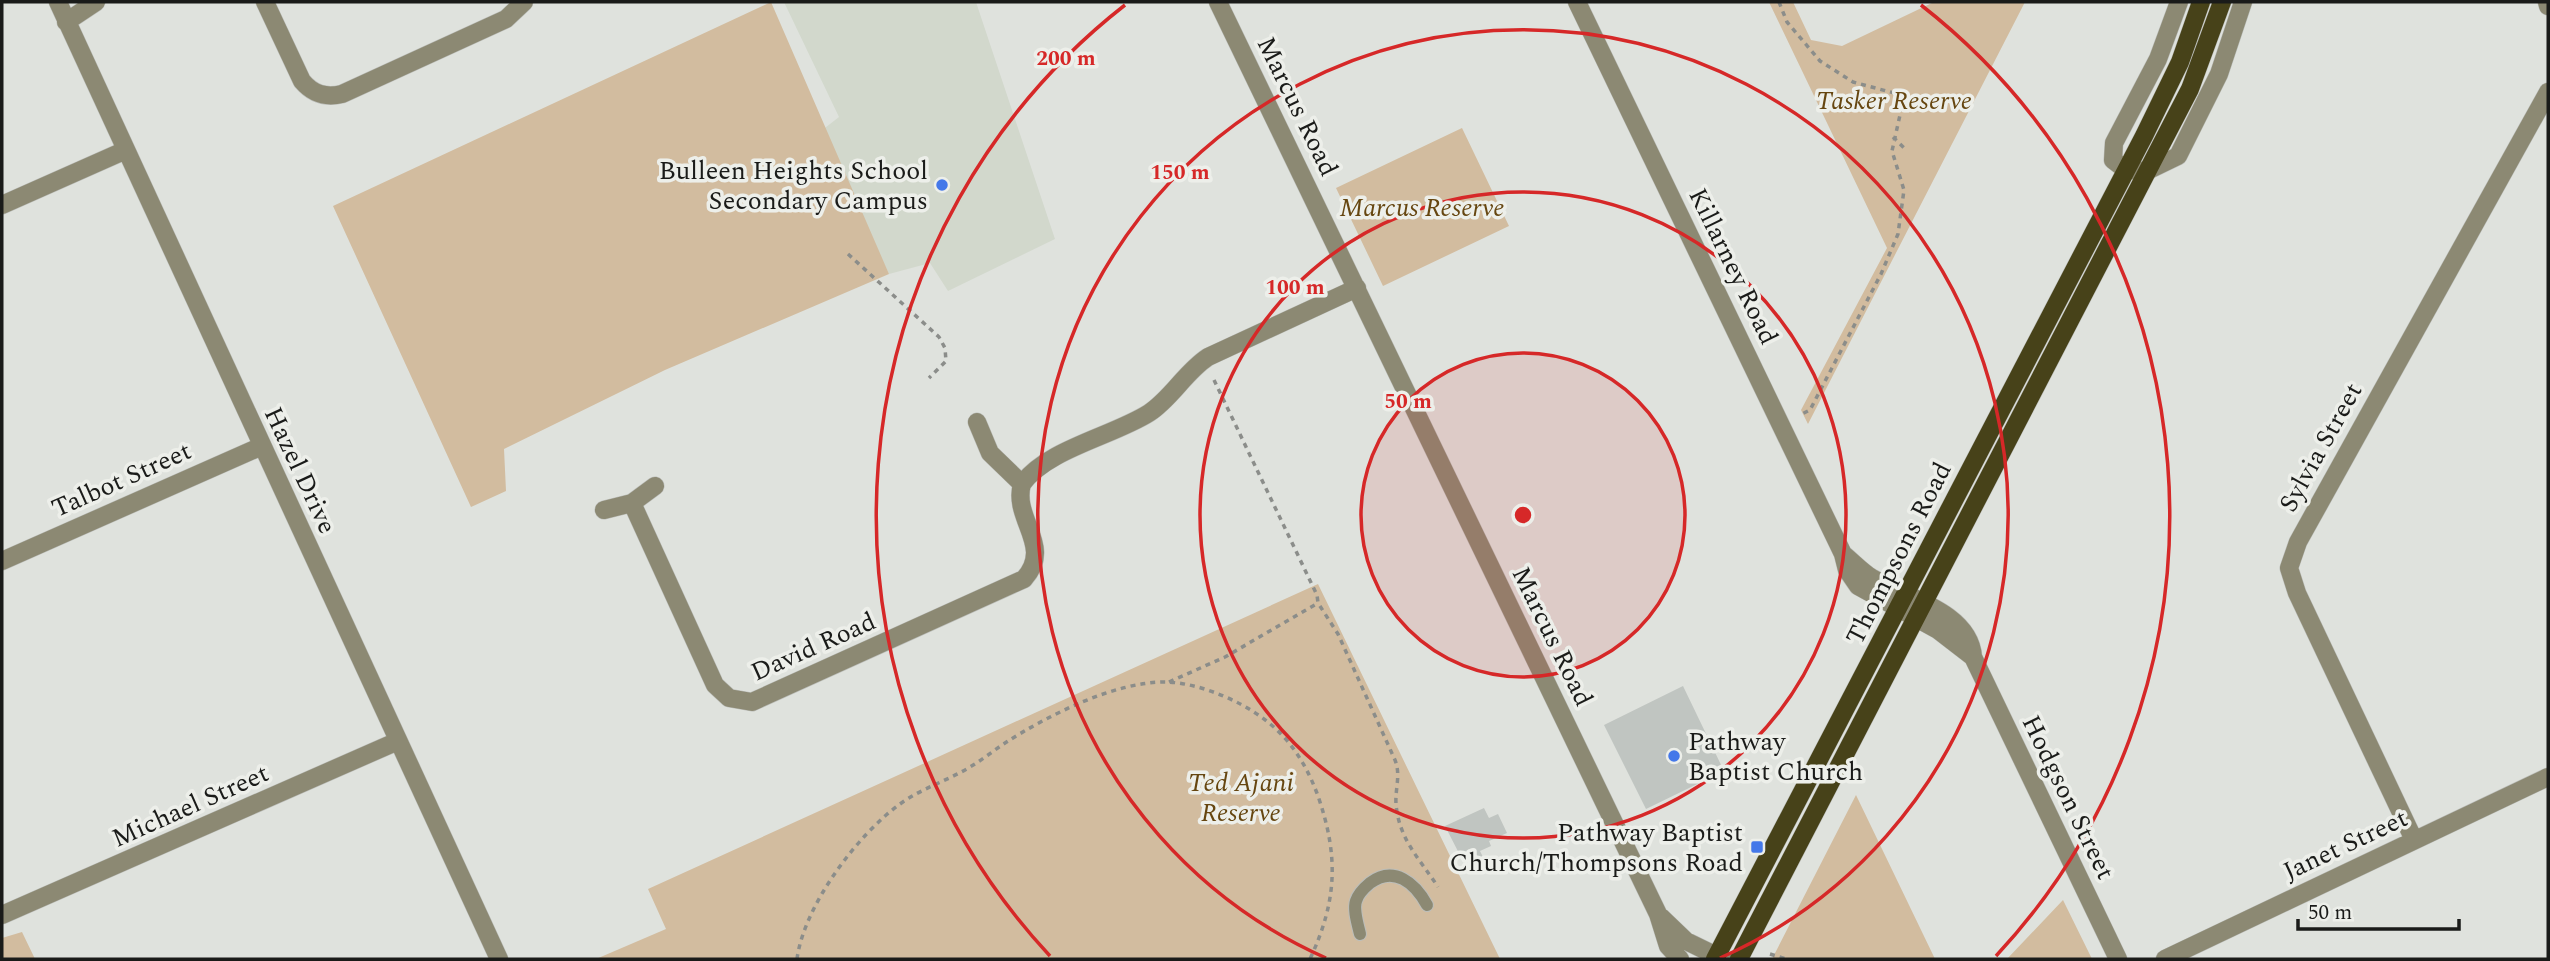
<svg xmlns="http://www.w3.org/2000/svg" width="2550" height="961" font-family="Spectral,serif">
  <style>
    .built { fill: #d2d8cc }
    .green { fill: #d2bc9f }
    .building { fill: #c0c5c1 }
    .lines { fill: none; stroke-linecap: round; stroke-linejoin: round }
    .lane-casing { stroke: #bcbeba; stroke-width: 14 }
    .street-casing { stroke: #bcbeba; stroke-width: 19 }
    .primary-casing { stroke: #bcbeba; stroke-width: 19 }
    .path { stroke: #8b8d8a; stroke-width: 3.5; stroke-dasharray: 5 5; stroke-linecap: butt }
    .lane { stroke: #8c8973; stroke-width: 12 }
    .street { stroke: #8c8973; stroke-width: 18 }
    .primary { stroke: #474219; stroke-width: 18 }
    .ring { fill: none; stroke: #d62828; stroke-width: 3.5 }
    .poi-dot { fill: #4478e9; stroke: #edefea; stroke-width: 2.5 }
    .labels { text-anchor: middle; stroke-width: 7; stroke-linejoin: round; paint-order: stroke }
    .park-label { font-size: 26px; font-style: italic; fill: #664610; stroke: #edefea }
    .street-label { font-size: 26px; fill: #1a1b19; stroke: #edefea }
    .poi-label { font-size: 26px; fill: #1a1b19; stroke: #edefea; text-anchor: end }
    .centre { fill: #d62828; stroke: #edefea; stroke-width: 3.5 }
    .ring-label { font-size: 21px; text-anchor: middle; font-weight: bold; fill: #d62828; stroke: #edefea; stroke-width: 7; stroke-linejoin: round; paint-order: stroke }
  </style>
  <rect width="100%" height="100%" fill="#dfe2dd"/>
  <path class="built" d="M784,2H976L1055,239L948,291L930,263L889,274L821,131L839,117Z"/>
  <path class="green" d="M771,2L889,274L665,370L504,449L506,491L471,507L333,206Z
    M1769,2H1793L1811,40L1842,46L1934,2H2025L1808,424L1801,410L1887,248Z
    M1462,128L1509,226L1383,286L1336,188Z
    M1318,584L1500,959H596L666,929L648,889Z
    M1856,795L1935,959H1772Z
    M2063,900L2092,959H2007Z
    M22,932L35,959H2V938Z"/>
  <path class="building" d="M1683,686L1724,771L1646,809L1604,725Z
    M1484,808L1489,818L1498,814L1507,833L1489,841L1491,846L1480,851L1483,857L1465,865L1445,826Z"/>
  <g class="lines">
    <defs>
      <path id="lane" d="M1360,934C1358,925 1353,910 1356,901C1358,894 1364,888 1370,883C1394,865 1415,883 1427,905"/>
      <path id="street" d="M58,2L499,959
        M265,2L302,81C313,94 325,98 342,94L506,19L524,2
        M1218,2L1658,914L1668,946L1680,959
        M1577,2L1843,554L1847,570L1858,586L1938,630L1973,657
        M2179,2L2158,59L2114,143L2113,160L2126,170L2147,171L2178,156L2219,74L2243,2
        M2547,2L2548,6
        M66,22L96,2
        M2,205L126,150
        M977,422L990,453L1022,484C1047,449 1113,436 1149,413C1172,398 1185,372 1208,357L1357,288
        M632,503L715,685L729,698L752,702L1024,579C1054,546 1012,519 1022,484
        M604,510L632,503L655,486
        M1843,554C1853,562 1862,572 1872,578C1907,598 1970,612 1973,657L2118,959
        M2,561L262,446
        M2414,840L2297,593L2289,568L2298,542L2548,92
        M2,915L398,741
        M1661,917L1686,941L1723,959
        M2165,959L2548,777"/>
      <path id="primary" d="M1715,959L2144,136L2180,62L2201,2
        M1739,959L2190,89L2222,2"/>
    </defs>
    <use href="#lane" class="lane-casing"/>
    <use href="#street" class="street-casing"/>
    <use href="#primary" class="primary-casing"/>
    <path class="path" d="M1779,2L1787,22L1820,61L1853,82L1894,93L1902,106L1892,151L1904,190L1898,234L1881,274L1810,410L1800,415
      M1893,137L1904,148
      M848,254L939,337L945,348L946,361L929,378
      M1214,380L1317,595L1318,603L1338,634L1395,760C1401,775 1395,789 1396,804C1399,840 1420,859 1438,887
      M1169,682L1225,657L1318,603
      M1770,954L1786,959
      M797,959C804,906 857,835 900,804C922,788 947,781 970,767C982,760 993,751 1005,743C1047,716 1115,681 1167,682C1192,683 1220,693 1242,705C1281,726 1303,755 1318,796C1339,857 1337,901 1310,959"/>
    <use href="#lane" class="lane"/>
    <use href="#street" class="street"/>
    <use href="#primary" class="primary"/>
  </g>
  <circle cx="1523" cy="515" r="162" fill="#d62828" fill-opacity=".12"/>
  <g class="ring">
    <circle cx="1523" cy="515" r="162"/>
    <circle cx="1523" cy="515" r="323"/>
    <path d="M1326 958A485 485 0 1 1 1720 958"/>
    <path d="M1050 956A647 647 0 0 1 1125 5M1921 5A647 647 0 0 1 1996 956"/>
  </g>
  <g class="poi-dot">
    <circle cx="942" cy="185" r="7"/>
    <circle cx="1674" cy="756" r="7"/>
    <rect x="1750" y="840" width="14" height="14" rx="3.5"/>
  </g>
  <g class="labels">
    <g class="park-label">
      <text x="1894" y="109">Tasker Reserve</text>
      <text x="1422" y="216">Marcus Reserve</text>
      <text x="1241" y="791">Ted Ajani<tspan x="1241" dy="30">Reserve</tspan></text>
    </g>
    <g class="street-label">
      <text transform="translate(1298 106) rotate(64)" y="9">Marcus Road</text>
      <text transform="translate(1734 266) rotate(64)" y="9">Killarney Road</text>
      <text transform="translate(2320 447) rotate(-61)" y="9">Sylvia Street</text>
      <text transform="translate(301 470) rotate(65)" y="9">Hazel Drive</text>
      <text transform="translate(121 479) rotate(-24)" y="9">Talbot Street</text>
      <text transform="translate(1898 553) rotate(-63)" y="9">Thompsons Road</text>
      <text transform="translate(1553 636) rotate(64)" y="9">Marcus Road</text>
      <text transform="translate(813 646) rotate(-24)" y="9">David Road</text>
      <text transform="translate(2069 797) rotate(64)" y="9">Hodgson Street</text>
      <text transform="translate(190 805) rotate(-24)" y="9">Michael Street</text>
      <text transform="translate(2345 844) rotate(-25)" y="9">Janet Street</text>
    </g>
    <g class="poi-label">
      <text x="928" y="179">Bulleen Heights School<tspan x="928" dy="30">Secondary Campus</tspan></text>
      <text x="1688" y="750" text-anchor="start">Pathway<tspan x="1688" dy="30">Baptist Church</tspan></text>
      <text x="1743" y="841">Pathway Baptist<tspan x="1743" dy="30">Church/Thompsons Road</tspan></text>
    </g>
  </g>
  <circle cx="1523" cy="515" r="10" class="centre"/>
  <g class="ring-label">
    <text x="1066" y="65">200 m</text>
    <text x="1180" y="179">150 m</text>
    <text x="1295" y="294">100 m</text>
    <text x="1408" y="408">50 m</text>
  </g>
  <rect width="2550" height="961" fill="none" stroke="#1a1b19" stroke-width="7"/>
  <path d="M2298 919v10h161v-10" fill="none" stroke="#1a1b19" stroke-width="3.5"/>
  <text x="2308" y="919" font-size="21" fill="#1a1b19" stroke="#edefea" stroke-width="5" paint-order="stroke">50 m</text>
</svg>
